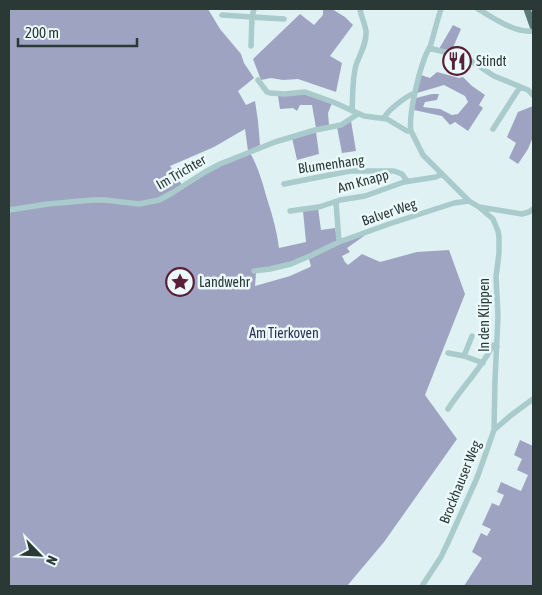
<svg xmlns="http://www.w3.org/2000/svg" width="542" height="595" font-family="'Asap Condensed',sans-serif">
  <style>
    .green { fill: #9ea3c2 }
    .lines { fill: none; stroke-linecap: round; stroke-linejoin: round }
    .minor { stroke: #aacbcb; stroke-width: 5.5 }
    .major { stroke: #5b7a76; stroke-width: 7 }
    .labels { text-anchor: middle; stroke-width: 5; stroke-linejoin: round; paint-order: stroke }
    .poi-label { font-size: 14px; fill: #2a3936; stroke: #ebf9fa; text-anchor: start }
    .street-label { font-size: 14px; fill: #2a3936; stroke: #ebf9fa }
    .park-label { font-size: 14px; fill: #2e3157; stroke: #ebf9fa }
  </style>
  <rect width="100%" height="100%" fill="#dff1f3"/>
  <path class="green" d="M9,9H208L220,29L241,54L244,63L254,78L238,91L246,105L255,101L258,121L260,145L248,151L245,129L214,147L170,166L182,185L218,163L250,153C259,168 263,185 268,202C273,217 277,232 279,248L306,242L303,211L318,208L321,230L335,228L338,242L303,258L256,273L255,286L290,276L310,267L311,266L309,259L340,243L363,235L364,236L347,248L350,252L342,256L345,262L348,265L362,254L380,262L417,252L449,250L465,294L425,395L457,439L384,542L347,586H9Z
    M323,9H332L345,17L353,25L330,56L342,63L336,92L298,79L283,80L271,78L261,80L253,59L300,14L314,25L323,15Z
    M453,25L461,29L451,52L439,49Z
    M437,72L459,78L463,77L472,86L485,95L479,105L483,108L468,131L455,122L450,125L442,116L414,110L416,98L432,94H439L437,100L425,102L423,107L440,109L452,115L458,114L468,102L465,96L444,85L417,93L421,75L430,78Z
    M304,94L332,103L328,113L329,125L316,128L312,105H300L297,111L293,108L280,109L278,96Z
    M533,106V137L528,149L518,164L509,158L516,143L507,137L518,112Z
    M351,121L356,151L342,153L337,127Z
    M316,132L319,154L297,160L292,138Z
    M520,440L533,446V586H464L482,558L472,552L481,533L487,536L491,529L482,525L492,503L499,506L504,495L497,492L501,482L521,491L528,475L517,470L522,459L514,455Z"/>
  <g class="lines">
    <path class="minor" d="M478,9C494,18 514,33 533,31
      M222,15L252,17L254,9
      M251,46L252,17L284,19
      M429,48L460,56L471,61L494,76L528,90L533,95
      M258,80L267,92L270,93L284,94L305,92L333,102L364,116L387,119L407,131H411L423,155L469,201L479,207L522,214L529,212L533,209
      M352,111C353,96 352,79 356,65C360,54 367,43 366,31C365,24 361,16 360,9
      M384,118C388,110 406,96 415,93
      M493,129L520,87
      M411,131C408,116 419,72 425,57C426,54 428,50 430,47C434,34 437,21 441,9
      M284,184L350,171H394L402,174L407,181
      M336,202L339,242
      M479,207L493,219L498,231L499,237V253L496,277L498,316L495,380L494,430
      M9,210L48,204L92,200H105L139,204L159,200L172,193L205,172L220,164L275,142L315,130L341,125L358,114
      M290,211L319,207L340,200L365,196L404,182L436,177L441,174
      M254,271L270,269L291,264L312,255L339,242L389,224L454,203L469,201
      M472,336L464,356L483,363
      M448,353L464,356
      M448,409C462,387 481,369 493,345L497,347
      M422,586L441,557L450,538L477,478L494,430L510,416L533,399"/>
    <path class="major" d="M527,9L533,26"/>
  </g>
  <defs>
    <symbol id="restaurant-ring" viewBox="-11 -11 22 22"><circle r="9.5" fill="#ebf9fa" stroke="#5a1f36" stroke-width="1.5"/><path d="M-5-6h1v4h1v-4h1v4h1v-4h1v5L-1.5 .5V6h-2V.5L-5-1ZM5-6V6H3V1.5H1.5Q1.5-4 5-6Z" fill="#5a1f36"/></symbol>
    <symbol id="sight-ring" viewBox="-11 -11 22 22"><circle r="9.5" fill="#ebf9fa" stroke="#5a1f36" stroke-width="1.5"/><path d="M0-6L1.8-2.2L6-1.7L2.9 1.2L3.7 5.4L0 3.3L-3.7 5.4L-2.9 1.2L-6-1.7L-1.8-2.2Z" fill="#5a1f36"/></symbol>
  </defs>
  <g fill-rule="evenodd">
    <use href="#restaurant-ring" x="441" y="45" width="32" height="32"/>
    <use href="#sight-ring" x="164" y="266" width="32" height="32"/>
  </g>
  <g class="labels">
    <g class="poi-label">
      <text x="476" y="66">Stindt</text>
      <text x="199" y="287">Landwehr</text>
    </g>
    <g class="street-label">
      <text transform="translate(331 164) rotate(-8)" y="5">Blumenhang</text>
      <text transform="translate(181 172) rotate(-30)" y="5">Im Trichter</text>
      <text transform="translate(363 181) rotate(-16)" y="5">Am Knapp</text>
      <text transform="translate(389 212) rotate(-19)" y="5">Balver Weg</text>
      <text transform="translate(484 315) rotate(-90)" y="5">In den Klippen</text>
      <text transform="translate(460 482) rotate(-68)" y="5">Brockhauser Weg</text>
    </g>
    <g class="park-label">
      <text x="284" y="338">Am Tierkoven</text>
    </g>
  </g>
  <rect width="542" height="595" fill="none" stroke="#2a3936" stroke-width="20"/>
  <g transform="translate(40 555) rotate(114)" stroke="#ebf9fa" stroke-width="4" paint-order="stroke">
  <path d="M0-4L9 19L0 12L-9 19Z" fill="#2a3936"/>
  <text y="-8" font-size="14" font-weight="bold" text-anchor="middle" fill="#2a3936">N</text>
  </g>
  <path d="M18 38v8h119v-8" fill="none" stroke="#2a3936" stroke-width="2.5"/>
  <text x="25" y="38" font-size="15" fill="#2a3936" stroke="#ebf9fa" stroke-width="4" paint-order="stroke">200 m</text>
</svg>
